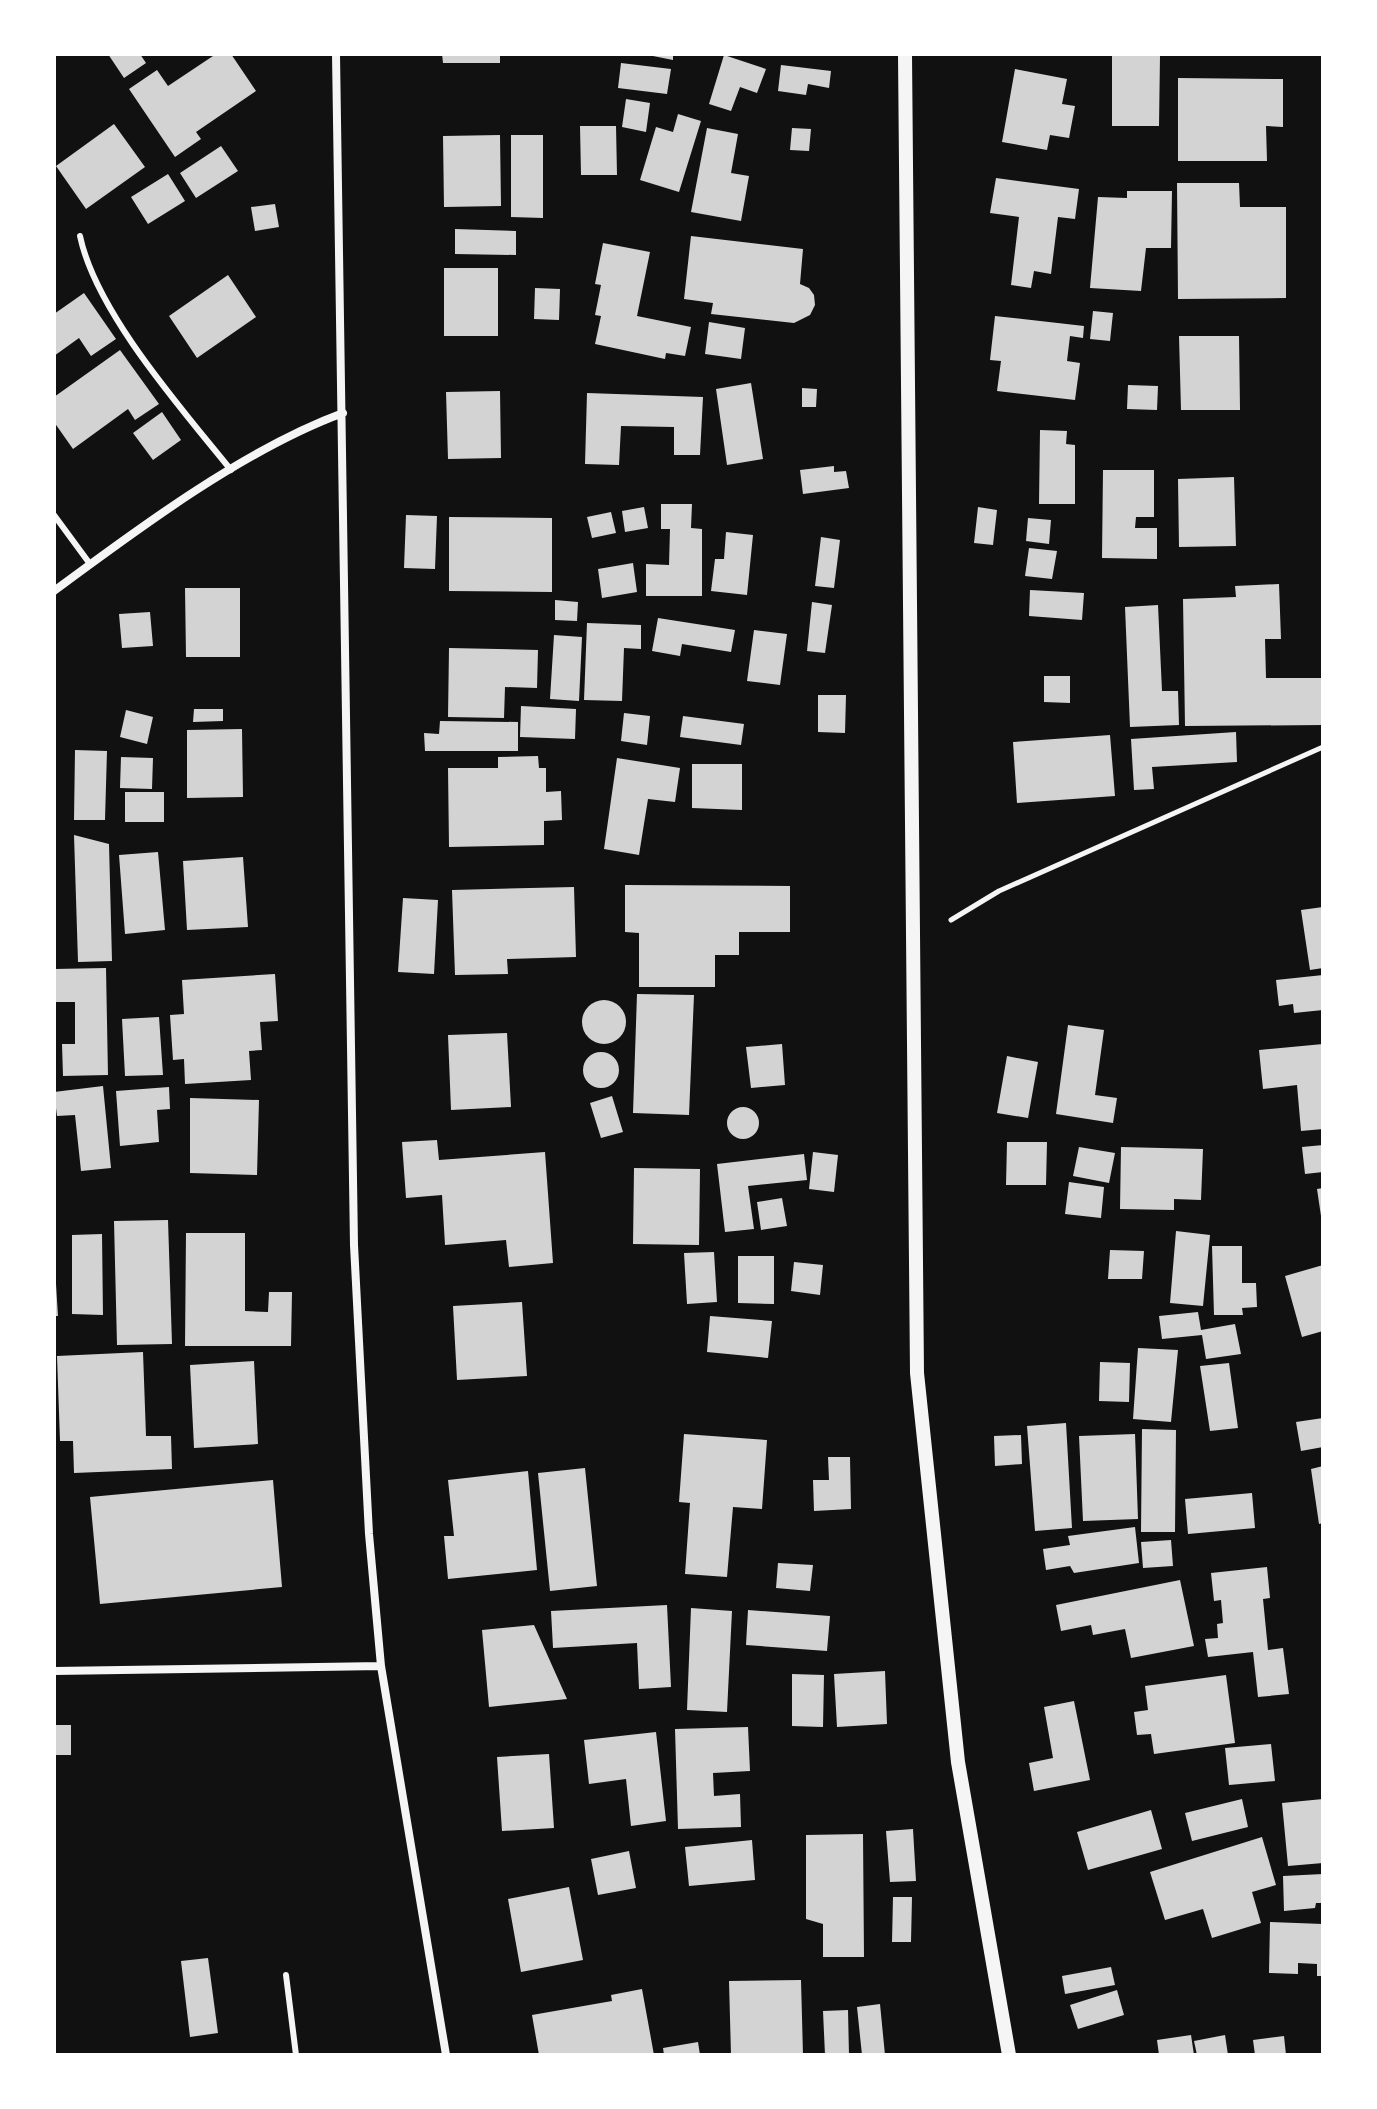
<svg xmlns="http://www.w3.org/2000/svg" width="1377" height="2109" font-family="'Alegreya Sans',sans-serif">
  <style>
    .building { fill: #d3d3d3 }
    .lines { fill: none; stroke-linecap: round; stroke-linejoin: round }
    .path { stroke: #f5f5f5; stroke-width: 5 }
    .service { stroke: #f5f5f5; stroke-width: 6 }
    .minor { stroke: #f5f5f5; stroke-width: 8 }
    .tertiary { stroke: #f5f5f5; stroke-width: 14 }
  </style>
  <rect width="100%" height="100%" fill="#111"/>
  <path class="building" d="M108,54H140L146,63L124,78Z
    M216,54H231L256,91L196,132L201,139L175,157L129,89L157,70L168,86Z
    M442,54H500V63H443Z
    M643,54H673V60Z
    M724,55L766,69L757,93L740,87L731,111L709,104Z
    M1112,55L1160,56L1159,126H1112Z
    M621,63L671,69L667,94L618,88Z
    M781,65L831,71L829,88L808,84L806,95L778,91Z
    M1015,69L1067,79L1062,104L1075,106L1069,138L1050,135L1047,150L1002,142Z
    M1178,78L1283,79V127L1266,126L1267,161H1178Z
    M626,99L650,103L646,132L622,127Z
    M678,114L701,121L679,192L640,180L656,127L673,132Z
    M114,124L145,167L86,209L56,166Z
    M580,126H616L617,175H581Z
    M707,128L738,134L731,173L749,176L741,221L691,212Z
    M792,128L811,129L809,151L790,150Z
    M500,135L501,206L444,207L443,136Z
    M511,135H543V218L511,217Z
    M221,146L238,171L196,198L180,173Z
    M168,174L185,201L148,224L131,197Z
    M996,178L1079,189L1075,219L1058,217L1051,274L1034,271L1031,288L1011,285L1019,217L990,213Z
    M1177,183H1239L1240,207H1286V298L1178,299Z
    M1127,191H1172L1171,248H1146L1141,291L1090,288L1098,197L1127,198Z
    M275,204L279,227L255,231L251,207Z
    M455,229L516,231V255L455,254Z
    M691,236L803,249L800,284L809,288L814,295L815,305L810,315L794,323L711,314L713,303L684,299Z
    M603,243L650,252L637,316L691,327L685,356L666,353L665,359L595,344L601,316L595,315L601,285L595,284Z
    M444,268H498V336H444Z
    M228,275L256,317L197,358L169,316Z
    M535,288L560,289L559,320L534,319Z
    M84,293L116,339L91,356L79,338L54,356V314Z
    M1093,311L1113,313L1110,341L1090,339Z
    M995,316L1084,326L1083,338L1070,336L1067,361L1080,363L1075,400L997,391L1001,361L990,360Z
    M709,322L745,328L741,359L705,354Z
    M1179,336H1239L1240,410H1181Z
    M120,350L159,404L135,420L128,409L73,449L54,422V397Z
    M751,383L763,459L727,465L716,389Z
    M1128,385L1158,386L1157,410L1127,409Z
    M802,388L817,389L816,407H802Z
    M500,391L501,458L448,459L446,392Z
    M587,393L703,397L700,455H674V427L621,426L619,465L585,464Z
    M162,412L181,440L153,460L133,433Z
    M1040,430L1067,431L1066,444L1075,445V504H1039Z
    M834,466V472L846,471L849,488L803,494L800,470Z
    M1103,470H1154V517H1136L1135,528H1157V559L1102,558Z
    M1234,477L1236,546L1179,547L1178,479Z
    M661,504H692L691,528L702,529V596H646V564L669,565L670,529H661Z
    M644,507L648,528L625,532L622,511Z
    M978,507L997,510L993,545L974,543Z
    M611,512L616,533L592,538L587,517Z
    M406,515L437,516L435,569L404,568Z
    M449,517L552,518V592L449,591Z
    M1028,518L1051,520L1049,544L1026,541Z
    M726,532L753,535L747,595L711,591L715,559H724Z
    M821,537L840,540L834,588L815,586Z
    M1029,548L1057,551L1052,579L1025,576Z
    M633,563L637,592L602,598L598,569Z
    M1279,584L1281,639H1265L1266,678H1323V725L1185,726L1183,599L1236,597L1235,586Z
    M185,588H240V657H186Z
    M1030,590L1084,593L1082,620L1029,616Z
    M555,600L578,602L577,621L555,620Z
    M812,602L832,605L825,653L807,651Z
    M1158,605L1162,691H1178L1179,725L1130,727L1125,607Z
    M150,612L153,646L122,648L119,614Z
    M658,618L735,630L731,652L682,644L680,656L652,651Z
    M587,623L641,625V649L624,648L622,701L584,700Z
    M754,630L787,634L780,685L747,681Z
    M554,635L582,637L579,701L550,699Z
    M449,648L538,650L537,688L505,687L504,718L448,717Z
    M1044,676H1070V703L1044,702Z
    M818,695H846L845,733L818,732Z
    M521,706L576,709L575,739L520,737Z
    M194,709H223V721L193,722Z
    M126,710L153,717L147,744L120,737Z
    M624,713L650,716L647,745L621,741Z
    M683,716L744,724L741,745L680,737Z
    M440,721L518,722V751H425L424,733L439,734Z
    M242,729L243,797L187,798V730Z
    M1236,732L1237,762L1152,767L1154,789L1134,790L1131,739Z
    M1110,735L1115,796L1017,803L1013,742Z
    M75,750L107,751L105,820H74Z
    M538,756L539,768H546V792L561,791L562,820L544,821V845L449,847L448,768H498V757Z
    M121,757L153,758L152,789L120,788Z
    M617,758L680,768L675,802L648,799L639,855L604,849Z
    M692,764H742V810L692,808Z
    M125,792H164V822H125Z
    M74,835L109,844L112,961L78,962Z
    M158,852L165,930L125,934L119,855Z
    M243,857L248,927L187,930L183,861Z
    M625,885L790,886V932H739V955H715V987H639V933L625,932Z
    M574,887L576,957L507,959L508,974L455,975L452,890Z
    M403,898L438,900L434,974L398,972Z
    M1323,907V968L1310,970L1301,910Z
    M106,968L108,1075L63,1076L62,1044H75V1002H55L54,969Z
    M275,974L278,1021L260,1022L262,1050L249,1051L251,1080L185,1084L184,1059L173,1060L170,1015L184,1014L182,980Z
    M1323,975V1010L1294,1013L1293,1004L1279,1006L1276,980Z
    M637,994L694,995L689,1115L633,1113Z
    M582 1022a22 22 0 1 1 44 0a22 22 0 1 1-44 0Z
    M159,1017L163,1075L125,1076L122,1019Z
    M1068,1025L1104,1030L1095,1095L1117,1098L1113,1123L1056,1114Z
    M507,1033L511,1107L451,1110L448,1035Z
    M782,1044L785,1085L751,1088L746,1047Z
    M1323,1044V1129L1301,1131L1297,1085L1263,1089L1259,1050Z
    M583 1070a18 18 0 1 1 36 0a18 18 0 1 1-36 0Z
    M1007,1056L1038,1062L1028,1118L997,1113Z
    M103,1086L111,1168L81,1171L75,1115L57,1116L54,1092Z
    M169,1087L170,1109L157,1110L159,1142L120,1146L116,1091Z
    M612,1096L623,1132L601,1138L590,1103Z
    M190,1098L259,1100L257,1175L190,1173Z
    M727 1123a16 16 0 1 1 32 0a16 16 0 1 1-32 0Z
    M437,1140L439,1160L545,1152L553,1263L509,1267L506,1240L445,1245L442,1195L406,1198L402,1142Z
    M1007,1142H1047L1046,1185H1006Z
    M1323,1145V1172L1305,1174L1302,1147Z
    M1079,1147L1115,1153L1109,1183L1073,1176Z
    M1121,1147L1203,1149L1201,1200L1174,1199V1210L1120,1209Z
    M813,1152L838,1155L834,1192L809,1189Z
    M804,1154L807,1180L748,1186L754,1229L725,1232L717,1164Z
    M634,1168L700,1169L699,1245L633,1244Z
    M1069,1182L1104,1187L1101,1218L1065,1214Z
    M1323,1188V1216H1321L1317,1189Z
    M782,1198L787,1226L761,1230L757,1202Z
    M168,1220L172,1344L117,1345L114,1221Z
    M1176,1231L1210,1235L1203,1306L1170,1303Z
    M186,1233H245V1311L268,1312L269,1292H292L291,1346H185Z
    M102,1234L103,1315L72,1314V1235Z
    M1212,1246H1242V1283H1256L1257,1307L1242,1308L1243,1315H1214Z
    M1110,1250L1144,1251L1142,1279H1108Z
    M714,1252L717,1302L687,1304L684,1253Z
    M738,1256H774V1304L738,1303Z
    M794,1262L823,1265L820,1295L791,1291Z
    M1323,1265V1331L1302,1337L1285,1276Z
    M54,1284H56L58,1316H54Z
    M522,1302L527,1376L457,1380L453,1306Z
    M1198,1312L1201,1330L1235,1324L1241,1354L1206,1359L1202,1335L1162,1339L1159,1316Z
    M710,1316L772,1321L768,1358L707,1352Z
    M1138,1348L1178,1350L1171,1422L1133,1419Z
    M143,1352L146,1436H171L172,1469L74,1473L73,1441H60L57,1356Z
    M254,1361L258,1444L194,1448L190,1365Z
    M1100,1362L1130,1363L1129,1402L1099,1401Z
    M1229,1363L1238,1428L1210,1431L1200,1366Z
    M1323,1418V1447L1301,1451L1296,1422Z
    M1066,1423L1072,1528L1035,1531L1027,1426Z
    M1142,1429L1176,1430L1175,1532H1141Z
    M684,1434L767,1440L762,1509L733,1507L727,1577L685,1574L690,1503L679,1502Z
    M1135,1434L1138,1519L1083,1521L1079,1436Z
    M1021,1435L1022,1464L995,1466L994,1436Z
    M828,1457H850L851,1509L814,1511L813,1480H829Z
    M1323,1466V1523L1319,1524L1311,1469Z
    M585,1468L597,1586L550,1591L538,1473Z
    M528,1471L537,1570L448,1579L444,1536H454L448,1480Z
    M273,1480L282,1587L100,1604L90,1497Z
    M1252,1493L1255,1528L1188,1534L1185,1499Z
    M1135,1527L1139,1563L1074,1573L1070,1566L1046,1570L1043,1549L1070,1545L1068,1536Z
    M1171,1540L1173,1566L1143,1568L1141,1542Z
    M778,1563L813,1565L810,1591L776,1588Z
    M1267,1567L1270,1598L1263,1599L1268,1650L1283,1648L1289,1694L1258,1697L1253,1652L1208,1657L1205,1639L1218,1638L1217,1624L1223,1623L1221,1600L1214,1601L1211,1573Z
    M1180,1580L1194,1646L1131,1658L1125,1629L1093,1635L1091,1625L1061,1631L1056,1605Z
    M667,1605L671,1687L639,1689L637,1643L553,1648L551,1611Z
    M691,1608L732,1611L727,1712L687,1710Z
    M748,1610L830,1616L827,1651L746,1645Z
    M534,1625L567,1699L489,1707L482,1630Z
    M885,1671L887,1724L837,1727L834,1674Z
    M792,1674L824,1675L823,1727L792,1726Z
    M1226,1675L1235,1743L1154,1754L1151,1734L1137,1735L1134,1712L1148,1710L1145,1686Z
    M1074,1701L1090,1780L1034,1791L1029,1763L1053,1758L1044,1707Z
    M54,1725H71V1755H54Z
    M748,1727L750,1771L713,1773L714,1796L740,1794L741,1827L678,1829L675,1729Z
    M656,1732L666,1821L631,1826L626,1779L589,1784L584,1740Z
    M1271,1744L1275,1781L1229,1785L1225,1748Z
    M549,1754L554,1828L502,1831L497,1757Z
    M1242,1799L1248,1827L1192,1841L1185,1813Z
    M1323,1799V1863L1288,1866L1282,1803Z
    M1151,1810L1162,1849L1088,1870L1077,1832Z
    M913,1829L916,1881L890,1882L886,1831Z
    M863,1834L864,1957H823V1924L806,1919V1835Z
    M1262,1837L1276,1885L1252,1892L1261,1923L1212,1938L1203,1909L1165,1920L1150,1872Z
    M752,1840L755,1880L689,1886L685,1847Z
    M629,1851L636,1888L598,1895L591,1859Z
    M1323,1874V1903H1316L1315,1908L1284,1911L1283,1876Z
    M569,1887L583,1960L521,1972L508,1899Z
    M893,1897H912L911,1942H892Z
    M1270,1922L1323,1924V1976H1317V1964L1298,1963V1974L1269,1973Z
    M208,1958L218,2033L190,2037L181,1961Z
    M1111,1967L1115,1985L1065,1994L1062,1976Z
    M801,1980L803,2055H731L729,1981Z
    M642,1989L654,2055H539L532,2015L612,2001L611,1995Z
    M1117,1990L1124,2015L1078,2029L1070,2005Z
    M880,2004L885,2055H862L857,2007Z
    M848,2010L849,2055H825L823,2011Z
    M1191,2035L1194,2055H1159L1157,2040Z
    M1225,2035L1228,2055H1197L1194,2041Z
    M1284,2036L1286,2055H1255L1253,2040Z
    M698,2042L700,2055H664L663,2048Z"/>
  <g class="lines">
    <path class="path" d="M951,920L999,891L1323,747"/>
    <path class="service" d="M80,236C96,312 181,408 231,470
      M54,515L90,564
      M286,1975L296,2055"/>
    <path class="minor" d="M336,54L354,1245L369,1534L381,1666L446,2055
      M54,591C139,528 245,449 343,413
      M54,1671L381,1666"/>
    <path class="tertiary" d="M905,54L917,1373L958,1762L1009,2055"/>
  </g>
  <rect width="1377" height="2109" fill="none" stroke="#ffffff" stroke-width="112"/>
</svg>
